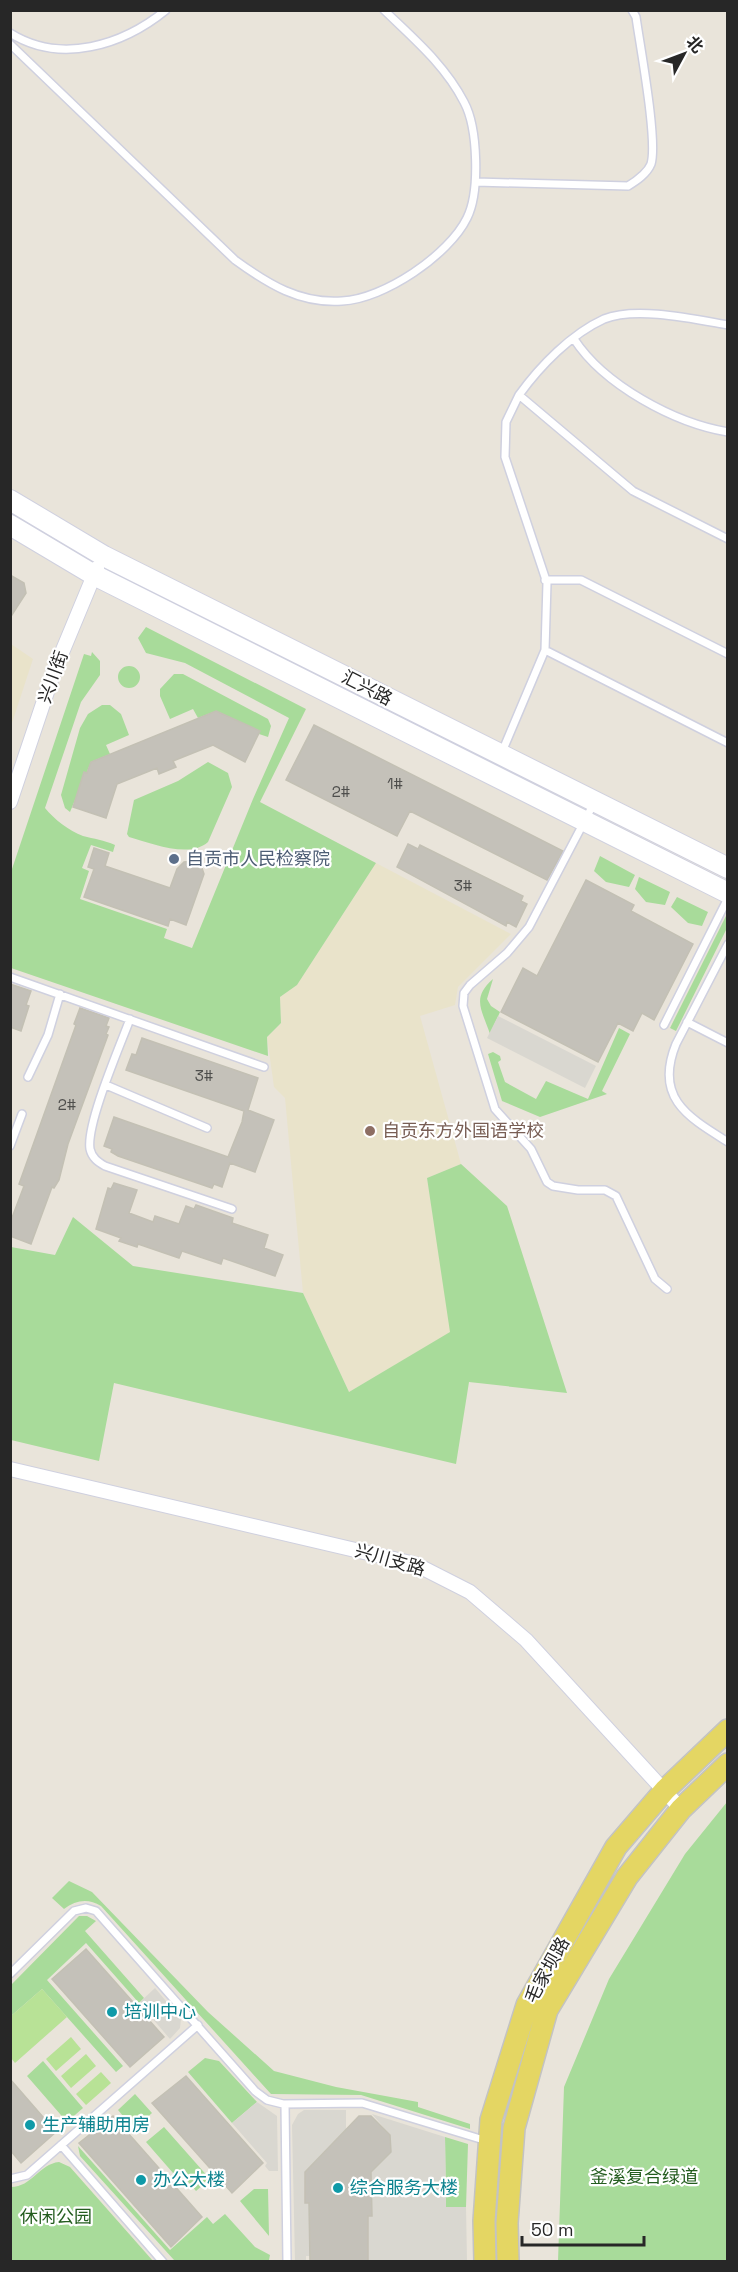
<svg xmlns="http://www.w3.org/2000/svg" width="738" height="2272" font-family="'Space Grotesk','Noto Sans SC',sans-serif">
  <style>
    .education { fill: #e9e3ca }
    .green { fill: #a8db9a }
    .pitch { fill: #b8e296 }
    .plaza { fill: #d9d7d0 }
    .building { fill: #c4c1b9; stroke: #c3c0b4; stroke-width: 1.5 }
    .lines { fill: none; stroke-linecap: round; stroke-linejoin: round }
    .service-casing { stroke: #cfd0df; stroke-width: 10 }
    .minor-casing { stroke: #cfd0df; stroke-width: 16 }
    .secondary-casing { stroke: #cfd0df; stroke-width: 22 }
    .primary-casing { stroke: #c3c3c3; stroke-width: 24 }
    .service { stroke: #fff; stroke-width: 7 }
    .minor { stroke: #fff; stroke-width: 14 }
    .secondary { stroke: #fff; stroke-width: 20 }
    .primary { stroke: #e4d663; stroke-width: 21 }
    .service-dot { fill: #5c6f8a; stroke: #fff; stroke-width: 2 }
    .education-dot { fill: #8d6e63; stroke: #fff; stroke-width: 2 }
    .culture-dot { fill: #0f9aa8; stroke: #fff; stroke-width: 2 }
    .labels { text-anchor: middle; stroke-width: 4.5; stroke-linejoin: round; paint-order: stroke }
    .number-label { font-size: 15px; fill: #4e4e4c }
    .street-label { font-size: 18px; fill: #272727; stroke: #fff }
    .service-label { font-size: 18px; fill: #4e5e75; stroke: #fff; text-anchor: start }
    .education-label { font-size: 18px; fill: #785e54; stroke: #fff; text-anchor: start }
    .culture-label { font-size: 18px; fill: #0d838f; stroke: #fff; text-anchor: start }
    .park-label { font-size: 18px; fill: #245d1f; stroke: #fff }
  </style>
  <rect width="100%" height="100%" fill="#e9e4da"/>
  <path class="education" d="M11,644L33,659L11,726Z
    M376,863L511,934L458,987L455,1005L420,1016L461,1164L427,1178L451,1332L349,1392L303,1293L285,1098L274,1087L267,1037L281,1023L280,997L297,985Z"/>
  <path class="green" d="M146,627L306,709L260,802L376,863L297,985L280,997L281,1023L267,1037L268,1056L11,968V872L84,654L91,656L92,652L100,661V675L81,702L45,808C54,819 69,831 83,836C94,839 104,840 115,845L113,852L91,845L82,868L89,871L80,899L167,929L164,938L192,948L253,799L289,718L185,663L146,653L138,638Z
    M118 677a11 11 0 1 1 22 0a11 11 0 1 1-22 0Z
    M174,674H183L268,719L271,726L268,737L259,734L260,731L216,711L198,718L193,709L170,719L160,696V689Z
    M102,705H110L121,714L129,735L106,745L110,754L91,762L70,812L65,808L61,795L80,728L88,714Z
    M208,762L228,773L232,787L208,842C189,859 151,843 129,837L127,834L134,800L178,781Z
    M600,856L635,875L629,887L606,882L594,871Z
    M639,877L670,892L665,905L646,902L635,889Z
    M677,897L708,912L702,926L688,923L671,907Z
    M727,914V928L676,1031L670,1028Z
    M493,979L487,999L491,1006L500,1012L490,1034C482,1010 471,998 493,979Z
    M619,1028L630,1034L602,1091L607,1094L540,1117L502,1101L488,1054L493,1052L500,1056L501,1060L498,1062L505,1082L536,1099L546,1081L588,1099Z
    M461,1164L507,1206L567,1393L469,1382L456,1464L114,1383L99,1461L11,1440V1247L55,1255L73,1217L133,1266L303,1293L349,1392L450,1332L427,1178Z
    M727,1802V2261H558L564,2087L609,1979L685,1854Z
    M69,1881L92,1892L208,2012L274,2071L336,2087L418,2102V2107L470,2124V2129L361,2095L271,2094L101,1906C88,1898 76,1900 64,1909L52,1898Z
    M79,1916H87L96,1921L85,1931L144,1998L139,2003L86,1943L47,1980L123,2066L116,2072L42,1989L11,2016V1985Z
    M205,2058L219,2061L257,2102L232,2123L188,2072Z
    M43,2061L83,2108L67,2122L27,2076Z
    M135,2094L152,2113L134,2129L118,2110Z
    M164,2127L210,2179L196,2191L184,2177L180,2181L146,2142Z
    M445,2137L468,2144L466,2207H446Z
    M78,2146L170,2250L207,2217L213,2224L225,2214L255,2247L270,2255L269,2260H174L80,2156Z
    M59,2162L70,2167L153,2261H11V2187C32,2187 39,2164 59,2162Z
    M254,2189H268L269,2236L240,2201Z"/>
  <path class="pitch" d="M42,1989L67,2017L15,2063L11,2058V2016Z
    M71,2037L81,2049L56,2071L46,2059Z
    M86,2054L96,2066L71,2088L61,2076Z
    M101,2072L111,2083L86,2105L76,2094Z"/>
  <path class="plaza" d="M498,1016L596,1066L585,1088L487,1038Z
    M155,1988L181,2019L180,2028L170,2039L139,2003Z
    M257,2102L277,2116L278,2171H269L265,2166L267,2163L232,2123Z
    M304,2110H346V2129L305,2172V2203H309L310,2256H306V2261H295L292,2125L298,2114Z
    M372,2114L445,2137L446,2207H466L467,2261H368V2216L372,2215L371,2172L391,2152L390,2135Z"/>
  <path class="building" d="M10,575L24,583L26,593L10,618Z
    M216,711L260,731L245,762L213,745L173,761L176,767L159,774L157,768L117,784L106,818L73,807L84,772L87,773L91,762Z
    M314,725L563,851L547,880L410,811L397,836L286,780Z
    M408,844L418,849L420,845L523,896L521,901L527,904L516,927L507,922L506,926L397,867Z
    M94,848L109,853L105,866L170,888L177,869L184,862L193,861L201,865L204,874L186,925L170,919L168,926L84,897L94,869L88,867Z
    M586,880L634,905L631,911L693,944L654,1020L642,1013L633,1031L618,1023L598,1062L501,1012L523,968L537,976Z
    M10,984L31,991L26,1005L29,1006L21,1031L10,1027Z
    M80,1008L109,1018L106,1026L109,1027L106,1034L108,1035L68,1144L59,1180L54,1188L52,1187L31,1244L10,1236V1223L24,1186L19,1184L76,1025L74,1024Z
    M142,1038L258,1078L248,1110L274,1120L255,1172L230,1163L222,1187L214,1184L212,1188L118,1156L111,1152L112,1149L104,1146L114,1117L228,1157L242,1122L244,1111L126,1070L132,1054L136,1055Z
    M114,1183L137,1190L129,1213L153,1222L155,1216L179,1224L186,1206L194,1209L196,1205L233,1218L232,1223L268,1235L264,1248L283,1255L275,1276L223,1258L221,1264L182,1251L179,1258L138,1244L137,1247L119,1241L121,1238L96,1229L108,1188L111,1189Z
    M86,1949L164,2037L130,2067L52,1979Z
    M186,2076L263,2163L232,2193L152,2103Z
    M10,2079L56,2132L21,2163L10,2150Z
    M113,2116L202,2217L171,2247L79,2143Z
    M359,2116H371L390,2135L391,2152L371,2172L372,2216H368V2262H310L309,2203H305V2172Z"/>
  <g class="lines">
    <defs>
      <path id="service" d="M10,33C61,65 123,45 166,10
        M10,44L235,260C268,284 300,304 342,301C384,299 449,255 467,218C480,192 478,128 464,102C445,65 414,39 384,10
        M476,182L628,186C636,181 647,174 651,164C658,141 640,46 636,17L632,10
        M728,325C694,319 636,306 604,319C571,334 540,366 519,395L633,491L728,539
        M574,339C604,385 674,423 728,432
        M545,580H581L728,654
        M545,650L728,743
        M502,752L545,650L547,583L505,457L506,422L519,395
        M594,803L529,927L507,953L470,985L464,993L463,1006L495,1109L531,1149L547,1182L553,1186L578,1190H605L616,1196L655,1279L667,1289
        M728,944L676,1044C654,1098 688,1117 728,1142
        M10,977L264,1067
        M130,1019C120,1046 86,1124 90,1149C92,1158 98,1162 105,1166L232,1209
        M687,1022L728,1043
        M664,1025L728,898
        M28,1077L48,1035L60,994
        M106,1085L207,1128
        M10,1146L22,1114
        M10,1974L74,1911L86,1908L96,1911L255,2091L267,2100L283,2104L362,2103L487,2141
        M285,2104L287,2262
        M61,2145L163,2262
        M10,2179L27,2175L198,2025"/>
      <path id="minor" d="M10,802L53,674L97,568
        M10,1469L415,1564L470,1592L526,1640L681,1809"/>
      <path id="secondary" d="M10,500L104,556L728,868
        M10,525L94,575L728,893"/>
      <path id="primary" d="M485,2262L484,2221L491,2120L527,2005L616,1847L665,1790L728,1730
        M508,2262L507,2223L514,2128L547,2010L627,1877L681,1809L728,1764"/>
    </defs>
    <use href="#service" class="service-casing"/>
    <use href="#minor" class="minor-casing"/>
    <use href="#secondary" class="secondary-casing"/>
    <use href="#primary" class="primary-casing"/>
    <use href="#service" class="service"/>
    <use href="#minor" class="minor"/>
    <use href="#secondary" class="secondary"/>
    <use href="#primary" class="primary"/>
  </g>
  <circle class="service-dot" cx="174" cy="859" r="6"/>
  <circle class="education-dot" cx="370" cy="1131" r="6"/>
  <g class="culture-dot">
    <circle cx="112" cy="2012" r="6"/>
    <circle cx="30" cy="2125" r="6"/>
    <circle cx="141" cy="2180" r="6"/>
    <circle cx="338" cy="2188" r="6"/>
  </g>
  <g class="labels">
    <g class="number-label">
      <text x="395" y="789">1#</text>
      <text x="341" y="797">2#</text>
      <text x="463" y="891">3#</text>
      <text x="204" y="1081">3#</text>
      <text x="67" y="1110">2#</text>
    </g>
    <g class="street-label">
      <text transform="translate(53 677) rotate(-70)" y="6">兴川街</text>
      <text transform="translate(367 688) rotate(27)" y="6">汇兴路</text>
      <text transform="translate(390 1560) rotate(16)" y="6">兴川支路</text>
      <text transform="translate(547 1970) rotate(-61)" y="6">毛家坝路</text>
    </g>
    <g class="service-label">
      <text x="186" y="865">自贡市人民检察院</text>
    </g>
    <g class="education-label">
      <text x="382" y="1137">自贡东方外国语学校</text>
    </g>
    <g class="culture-label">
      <text x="124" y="2018">培训中心</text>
      <text x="42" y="2131">生产辅助用房</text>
      <text x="153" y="2186">办公大楼</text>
      <text x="350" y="2194">综合服务大楼</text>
    </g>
    <g class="park-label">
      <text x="644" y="2183">釜溪复合绿道</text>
      <text x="56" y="2223">休闲公园</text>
    </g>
  </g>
  <rect width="738" height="2272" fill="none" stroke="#272727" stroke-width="24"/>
  <g transform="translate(684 54) rotate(49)" stroke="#ffffff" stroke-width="4.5" paint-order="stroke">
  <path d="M0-4.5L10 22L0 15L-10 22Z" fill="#272727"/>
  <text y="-9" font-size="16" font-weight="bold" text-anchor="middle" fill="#272727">北</text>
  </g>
  <path d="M522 2236v9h122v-9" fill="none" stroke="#272727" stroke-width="3"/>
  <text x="531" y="2236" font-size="18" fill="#272727" stroke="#ffffff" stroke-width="4.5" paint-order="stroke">50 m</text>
</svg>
